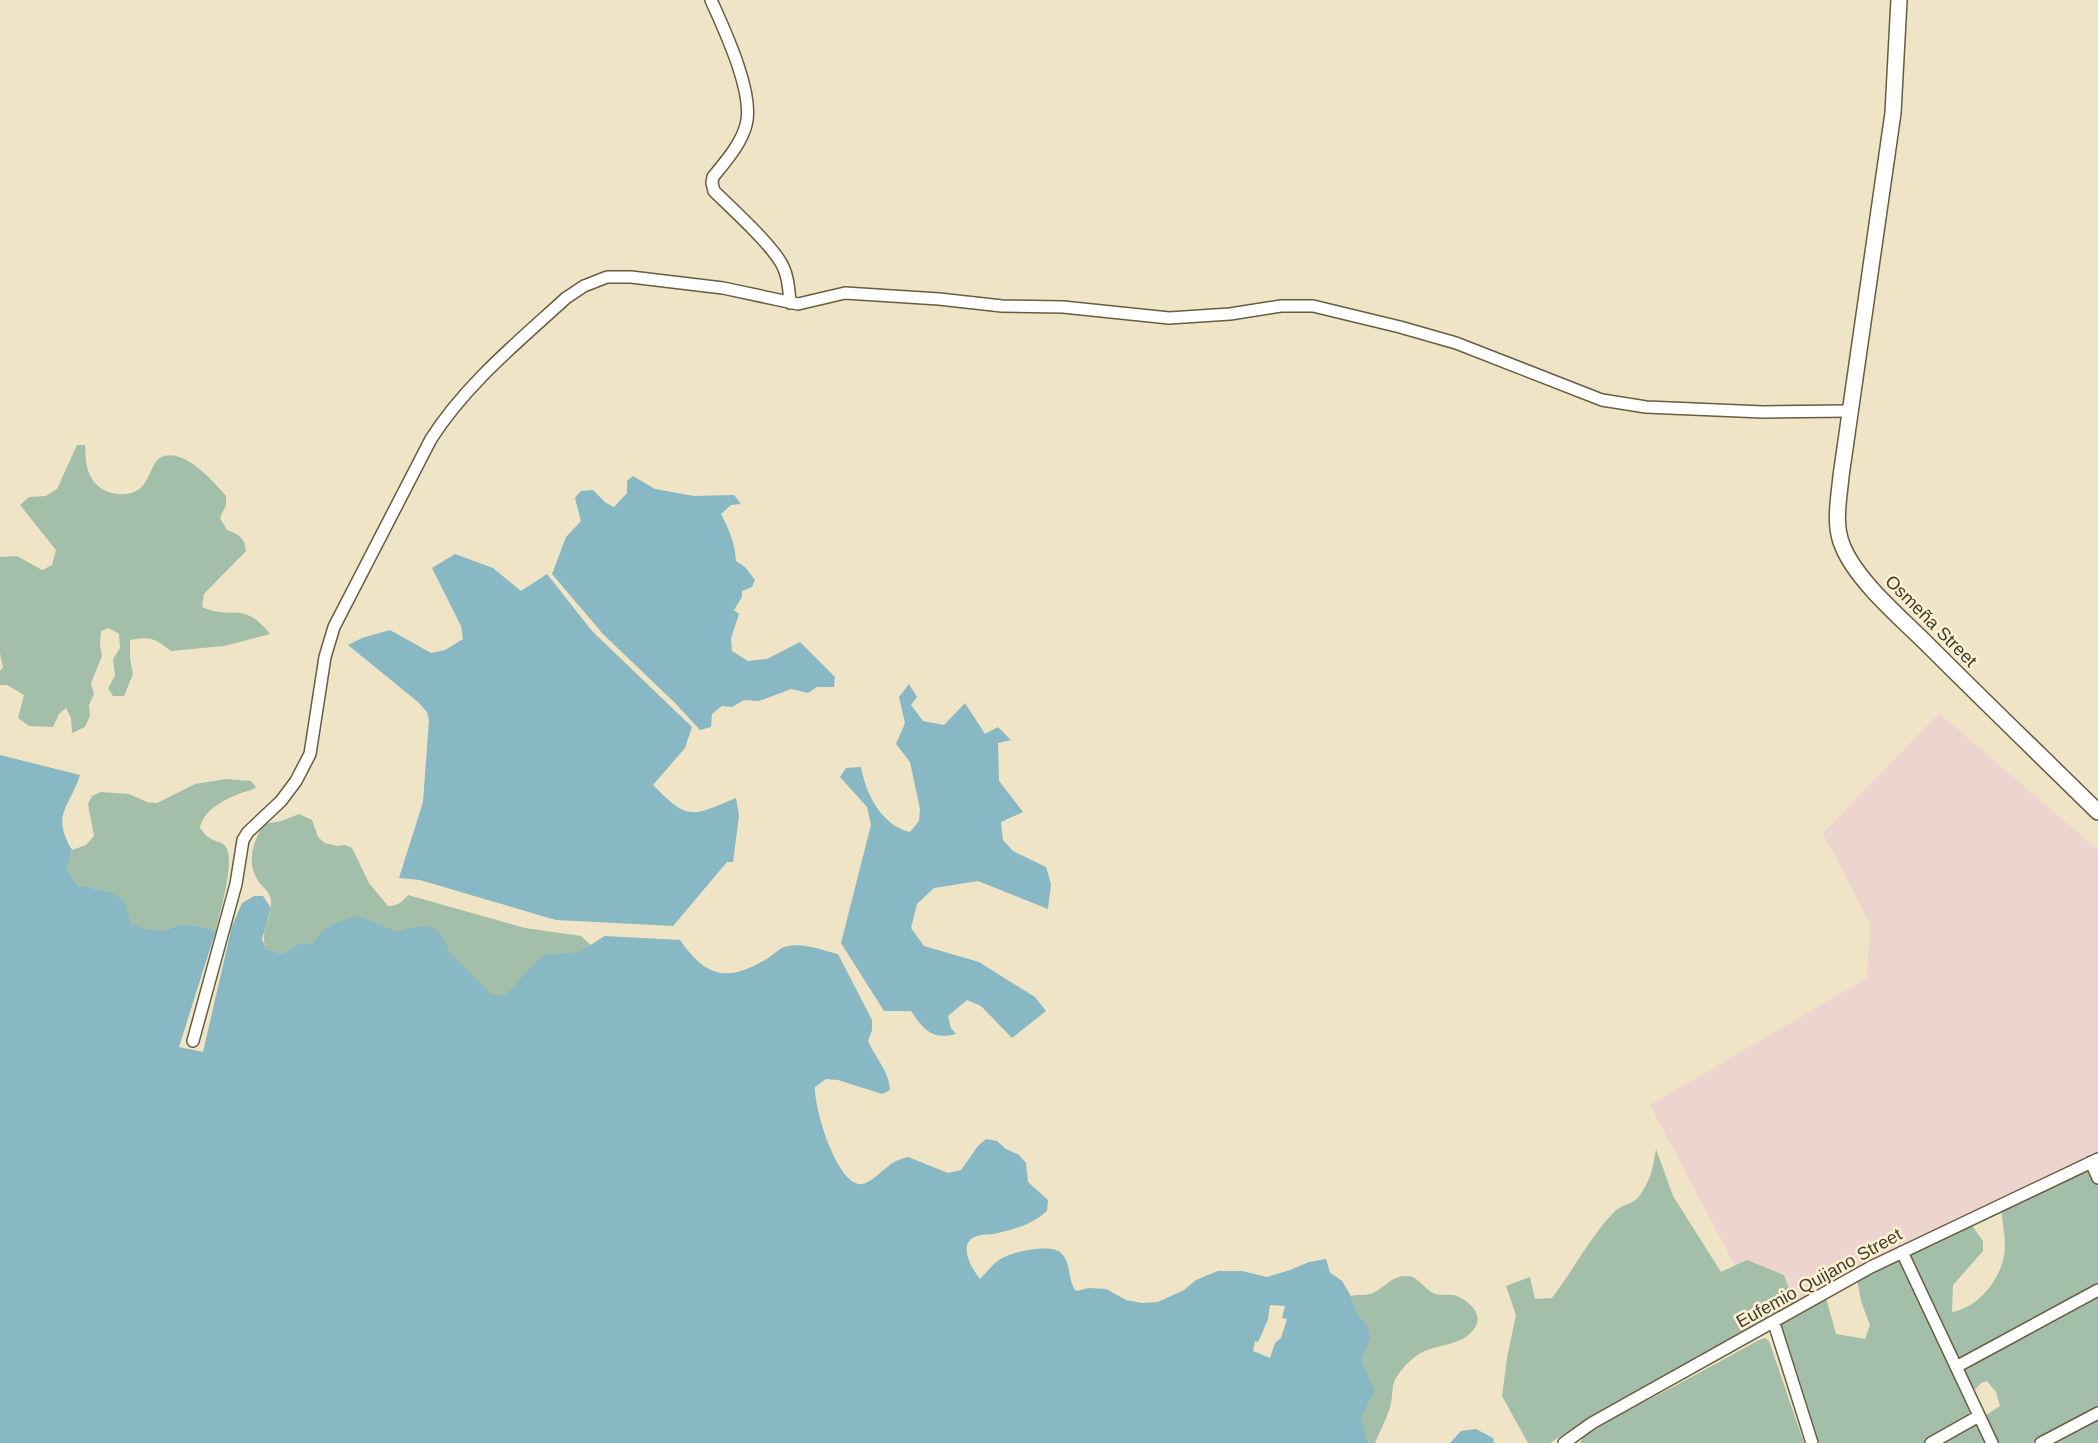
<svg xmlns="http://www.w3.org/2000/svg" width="2098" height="1443" font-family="Arial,sans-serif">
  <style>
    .education { fill: #eed4cf }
    .green { fill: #a4bfa9 }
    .water { fill: #87b8c4 }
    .pier { fill: #efe4c5 }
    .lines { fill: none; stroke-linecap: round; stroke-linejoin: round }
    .minor-casing { stroke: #675d41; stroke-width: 14 }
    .secondary-casing { stroke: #675d41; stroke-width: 18 }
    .minor { stroke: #fff; stroke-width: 11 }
    .secondary { stroke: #fff; stroke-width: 15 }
    .labels { text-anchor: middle; stroke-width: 5; stroke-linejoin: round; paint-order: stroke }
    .street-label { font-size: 18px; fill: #413d30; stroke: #fdf1d2 }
  </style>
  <rect width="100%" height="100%" fill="#efe4c5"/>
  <path class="education" d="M1939,713L2098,850V1152L1762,1317L1650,1105L1867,978L1870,924L1823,833Z"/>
  <path class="green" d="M77,445H85C86,455 85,466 90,475C97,492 120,499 136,491C151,484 150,460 164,456C186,450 213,481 226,496V505L220,518L227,530C239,534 245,538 246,551L204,594L202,607C232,621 242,599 270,634L224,646L171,651C155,638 150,636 130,640V659L133,674L124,696H113L108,688L115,676L113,659L120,648L119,634L109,628L101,631L100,645L102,656L91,683L94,694L89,705L90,716L85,727L72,733L71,718L66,708L59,714L53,727L29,726L18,718L24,695L7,685H0V671L3,667L0,653V557L17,556L42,570L52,565L56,550L20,505L29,497L46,496L57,489Z
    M226,779L251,781L256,787C251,791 247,791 241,793C225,799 203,810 200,828C203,831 205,835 208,837C214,842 224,841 227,849C234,866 220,912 216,930L183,924L165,930H150L130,924L107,891L77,885L67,869L72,850L86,845L94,836L88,804L92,796L101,792L129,794L147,802L157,803L195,784Z
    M299,814L312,820L318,837L325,843L337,846L345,845L352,848L369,883L388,906C398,906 402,902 408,895L525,928L581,936L591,945L605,936L689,1056L299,943L283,954L266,949C259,931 272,919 271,901C270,890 261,887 257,879C246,861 254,840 264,824L281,821Z
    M1656,1149L1673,1196L1721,1272L1747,1260L1784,1275L1795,1306L1583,1422L1550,1443H1528L1502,1396L1507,1358L1516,1315L1506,1286L1530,1277L1535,1299L1552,1298C1574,1269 1590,1237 1615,1211C1622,1204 1635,1204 1640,1195C1651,1179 1653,1168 1656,1149Z
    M2090,1169L2098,1186V1285L1960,1361L1911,1259L1909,1252L1970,1223L1983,1241V1251L1953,1285L1952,1312C1981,1307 2004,1275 2005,1247C2005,1234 2002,1220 2001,1208Z
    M1898,1259L1904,1264L1972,1413L1968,1419L1927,1443H1817L1778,1325L1826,1298L1836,1334L1865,1339L1870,1325L1861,1301L1857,1280Z
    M1328,1266L1330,1273L1342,1281L1351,1296C1358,1294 1365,1296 1373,1293C1384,1288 1392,1276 1405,1276C1417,1275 1421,1285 1430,1291C1439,1298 1450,1292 1459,1297C1471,1303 1484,1315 1474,1329C1460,1348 1433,1343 1416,1356C1408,1362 1395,1375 1393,1386C1392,1393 1392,1401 1390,1408C1386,1420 1380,1431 1375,1443H1301L1365,1392Z
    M2098,1294V1407L2033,1443H1996L1983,1417L2000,1406L1996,1392L1987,1381L1981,1383L1971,1394L1962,1370L1964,1366Z
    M1765,1338L1769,1341L1804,1443H1580L1585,1432L1675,1386L1759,1340Z
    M2098,1416V1443H2048Z
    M1976,1422L1986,1443H1936Z"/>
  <path class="water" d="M633,476L655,489L694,496L734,495L741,504L731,505L721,514C729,529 735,544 736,561L745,567L755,580L752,587L742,591V597L734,610L739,614L731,638L732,651L748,661L767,659L800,642L835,677L834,687H817L808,693L791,689L759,701L744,700L732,707L722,706L712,714L711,727L700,730L675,703L603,634L552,574L566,537L581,521L575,498L581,491L593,490L606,503L614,507L627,493V481Z
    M455,554L493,568L521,591L547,574L592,631L692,727L685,748L653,785C689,822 692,816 736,798L739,816L733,862H727L673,926L556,920L420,880L399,878L423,802L429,720L427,712L418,702L348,645L362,638L390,630L431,653L445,650L463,639L461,626L432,568Z
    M909,684L917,697L911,705L923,721L944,725L965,703L985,734L998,727L1011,740L998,743L999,781L1023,812L1001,822L1003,840L1013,851L1046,867L1051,884L1048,909L978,881L934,888L917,904L911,928L924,946L979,962L1035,997L1046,1011L1012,1038L981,1006L967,1000L948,1016L951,1028L956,1034C932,1040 924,1030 911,1011H884L841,943L871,825L867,807L840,777L846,768L861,767C866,794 881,825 910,832L919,821L920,809L910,762L896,744L905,723L899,697Z
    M0,755L80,775C69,809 51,814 72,850L67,869L77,885L107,891L124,900L131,924L150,930H165L183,924L216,930L179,1047L203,1052L232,926L242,903L254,896H263L271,908L262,939L266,949L283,954L299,943L312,944L322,932L332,925L356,916L399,932L409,928L431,926L443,937L450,953L492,995H506L534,964L545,955L580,952L605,936L680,940C705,976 726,983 765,960C774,955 778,948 788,946C805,943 821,950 838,954L872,1020V1030L868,1041C875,1057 889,1071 890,1090L882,1094L838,1080L826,1079L815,1087C814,1107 835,1180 859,1184C869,1186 884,1168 894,1162C898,1160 903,1158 908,1157L948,1173L961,1170L978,1146L986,1139L997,1141L1006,1149L1019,1155L1026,1163L1028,1182L1048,1200L1047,1211C1031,1225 1013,1230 993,1234C988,1235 982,1234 977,1236C956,1243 972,1269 980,1279C986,1273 992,1265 999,1260C1009,1252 1051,1243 1061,1253C1072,1263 1067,1280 1076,1291L1089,1288L1106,1289L1126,1300L1142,1303L1158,1302L1184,1290L1196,1280L1218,1271H1242L1267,1277L1290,1270L1309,1262L1326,1259L1330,1273L1342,1281L1350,1296L1356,1312L1368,1328L1370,1338L1361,1360L1375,1391L1361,1416L1367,1443H0Z
    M1476,1429L1493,1438L1494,1443H1450L1461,1431Z"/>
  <path class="pier" d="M1270,1305L1285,1306L1282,1318L1287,1319L1281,1338L1275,1343L1270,1358L1253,1351L1255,1341L1258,1342L1260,1338L1268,1319Z"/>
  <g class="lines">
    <defs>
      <path id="minor" d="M711,0C724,29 755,94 746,125C741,144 726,161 713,177L712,183L714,191C731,208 777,249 784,269C789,280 789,292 790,303
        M193,1041L236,884L243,840L248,832L281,801L296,781L310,754L325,657L334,627L431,439C466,384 518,342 566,298L584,286L607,277H631L723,288L798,304L845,293L939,299L1002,306L1063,307L1169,318L1230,314L1281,306H1313L1400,327L1456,343L1602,400L1646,407L1763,412L1851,411
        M2091,1162L2098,1178
        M1902,1252L1992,1443
        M1774,1323L1812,1443
        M1956,1367L2098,1290
        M1564,1443L1592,1423L1871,1267L2098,1159
        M1931,1443L1979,1416
        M2041,1443L2098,1413"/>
      <path id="secondary" d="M1899,0L1893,113L1841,476C1839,499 1833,525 1843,547C1857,581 1901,618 1927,644C1984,701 2041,756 2098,812"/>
    </defs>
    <use href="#minor" class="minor-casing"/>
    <use href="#secondary" class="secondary-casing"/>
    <use href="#minor" class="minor"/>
    <use href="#secondary" class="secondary"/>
  </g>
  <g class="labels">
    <g class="street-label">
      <text transform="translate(1931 621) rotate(45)" y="6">Osmeña Street</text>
      <text transform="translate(1819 1278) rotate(-29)" y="6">Eufemio Quijano Street</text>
    </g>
  </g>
</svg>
